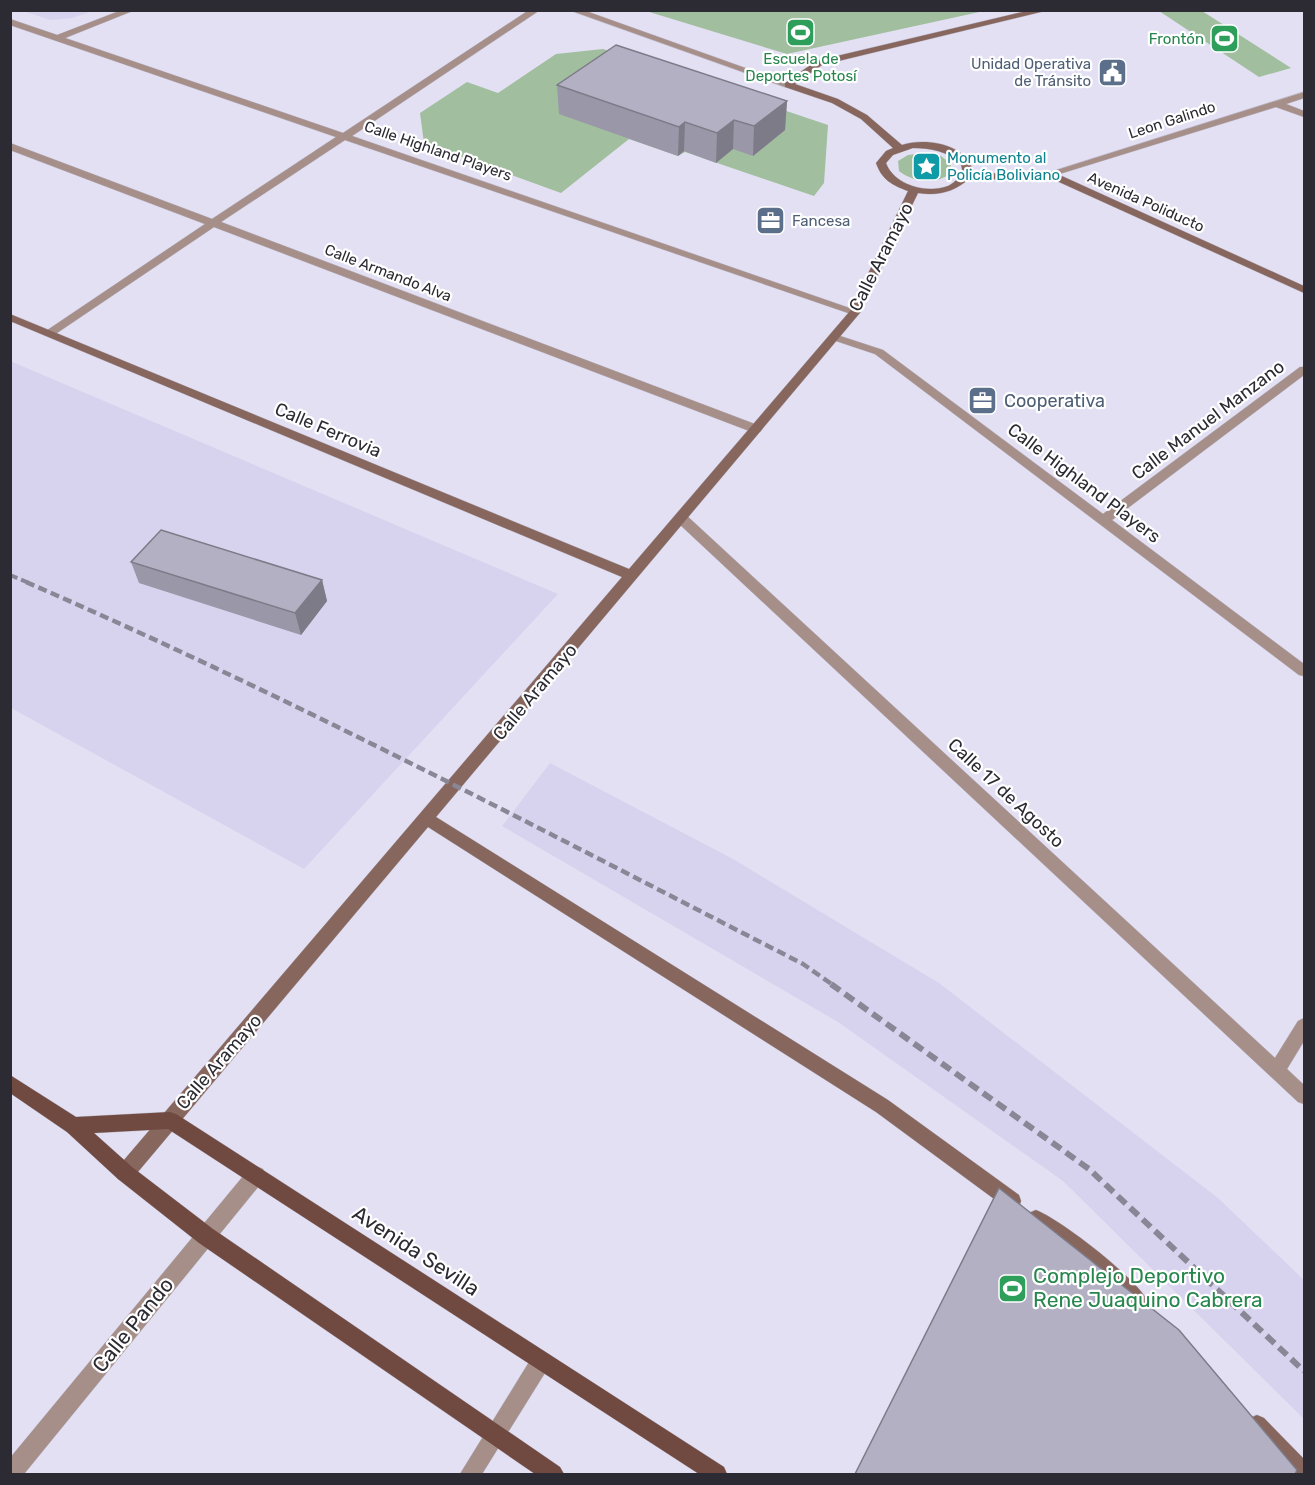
<svg xmlns="http://www.w3.org/2000/svg" width="1315" height="1485" font-family="Rubik,sans-serif">
  <style>
    .built { fill: #d7d3ee }
    .green { fill: #a1be9f }
    .lines { fill: none; stroke-linecap: round; stroke-linejoin: round }
    .street-casing { stroke: #bebccd; stroke-width: 1 }
    .secondary-casing { stroke: #bebccd; stroke-width: 1 }
    .primary-casing { stroke: #bebccd; stroke-width: 1 }
    .street { fill: #a68e89; fill-rule: evenodd }
    .secondary { fill: #87665e; fill-rule: evenodd }
    .primary { fill: #704940; fill-rule: evenodd }
    .rail-far2 { stroke: #898796; stroke-width: 4; stroke-dasharray: 8 4; stroke-linecap: butt }
    .rail-far1 { stroke: #898796; stroke-width: 4.5; stroke-dasharray: 9 4.5; stroke-linecap: butt }
    .rail { stroke: #898796; stroke-width: 6; stroke-dasharray: 11 6; stroke-linecap: butt }
    .wall { fill: #9a97a8 }
    .shaded-wall { fill: #7d7b88 }
    .building { fill: #b3b0c3; stroke: #7d7b88; stroke-width: 1.5 }
    .labels { text-anchor: middle; stroke-width: 4.5; stroke-linejoin: round; paint-order: stroke }
    .far-leisure-label { font-size: 15px; fill: #27864d; stroke: #fff; text-anchor: end }
    .far-service-label { font-size: 15px; fill: #4e5e75; stroke: #fff; text-anchor: end }
    .far-street-label { font-size: 15px; fill: #2c2b33; stroke: #fff }
    .far-culture-label { font-size: 15px; fill: #0d838f; stroke: #fff; text-anchor: start }
    .street-label { font-size: 18px; fill: #2c2b33; stroke: #fff }
    .service-label { font-size: 18px; fill: #4e5e75; stroke: #fff; text-anchor: start }
    .near-street-label { font-size: 21px; fill: #2c2b33; stroke: #fff }
    .near-leisure-label { font-size: 21px; fill: #27864d; stroke: #fff; text-anchor: start }
  </style>
  <rect width="100%" height="100%" fill="#e3e0f4"/>
  <path class="built" d="M23,11L93,10V11L72,18L50,20Z
    M10,361L558,594L304,869L11,708Z
    M550,763L733,859L939,983L1218,1198L1304,1280V1419L1063,1181L838,1022L502,826Z"/>
  <path class="green" d="M646,11V10L984,11L787,54Z
    M1159,11H1202L1291,68L1259,77Z
    M603,49L828,125L824,183L814,196L685,152L678,156L629,139L561,193L424,143L420,113L467,82L498,93L556,54Z
    M924,153L941,156L951,164L950,174C934,185 913,182 899,171L898,161L908,155Z"/>
  <g class="lines">
    <defs>
      <path id="street" d="M122,10H135L65,38L343,133L529,10H540L352,136L861,312L859,314H851L345,140L221,222L760,426L762,429L760,432H752L214,227L54,335H46V331L205,224L10,150V143L212,219L336,137L10,25V19L57,35Z
        M569,10H583L793,85L785,87Z
        M1304,92V98L1286,104L1304,111V117L1276,107L1053,176L1044,174Z
        M834,334L883,350L1103,514L1300,367H1304V375L1112,520L1304,664V676L1299,675L875,354L830,339V335Z
        M681,514L686,515L1275,1058L1298,1021L1304,1018V1041L1287,1069L1304,1085V1104L1298,1102L676,521L674,518Z
        M256,1166L263,1169L265,1175L263,1181L24,1474H10V1458L249,1169Z
        M541,1351L548,1354L551,1361L548,1368L482,1474H460L534,1354Z"/>
      <path id="secondary" d="M1031,10H1049L822,65L795,84L838,99L867,115L902,145C925,137 968,144 973,172L1006,174L1053,172L1304,286V293L1048,177L1006,180L970,178C954,192 939,196 918,193L859,314L436,817L888,1100L1019,1195L1021,1201L1019,1207L1012,1210L1005,1207L876,1112L428,827L132,1179L125,1182L118,1179L116,1173L118,1167L622,577L10,321V314L629,569L850,311L908,191C892,185 882,180 876,163L886,151L893,148L861,119L832,103L785,87V83L816,61ZM913,148C931,148 947,151 961,164L963,174C958,178 953,184 948,186C926,194 894,185 886,163L893,155Z
        M1036,1210C1060,1219 1138,1279 1148,1302L1145,1309L1138,1312L1131,1309L1105,1281L1029,1225L1027,1219L1029,1213Z
        M1257,1415L1264,1418L1304,1459V1474H1290L1250,1432L1247,1425L1250,1418Z"/>
      <path id="primary" d="M10,1075L76,1117L170,1112L176,1114L724,1467L727,1474H699L168,1129L94,1133L132,1167L213,1229L560,1467L564,1474H535L199,1243L118,1179L67,1132L10,1093Z"/>
    </defs>
    <use href="#street" class="street-casing"/>
    <use href="#secondary" class="secondary-casing"/>
    <use href="#primary" class="primary-casing"/>
    <use href="#street" class="street"/>
    <use href="#secondary" class="secondary"/>
    <use href="#primary" class="primary"/>
    <path class="rail-far2" d="M10,575L29,583"/>
    <path class="rail-far1" d="M26,582C291,697 546,832 803,964L833,985"/>
    <path class="rail" d="M831,984L1089,1169L1304,1371"/>
  </g>
  <path class="wall" d="M557,85L787,101L785,130L753,156L733,149L716,163L684,151L678,156L559,114Z
    M131,562L322,580L327,601L301,635L139,583Z"/>
  <path class="shaded-wall" d="M787,101L785,130L753,156L754,126Z
    M734,120L733,149L716,163L717,133Z
    M685,122L684,151L678,156L679,127Z
    M322,580L327,601L301,635L295,613Z"/>
  <path class="building" d="M616,45L787,101L754,126L734,120L717,133L685,122L679,127L557,85Z
    M161,530L322,580L295,613L131,562Z
    M999,1188L1179,1330L1297,1470L1295,1474H855Z"/>
  <defs>
    <symbol id="stadium-square" viewBox="-11 -11 22 22"><rect x="-9" y="-9" width="18" height="18" rx="4" fill="#2e9e5b" stroke="#fff"/><path d="M0-5a6.5 5 0 1 0 0 10a6.5 5 0 1 0 0-10ZM-3.5-1.8h7v3.6h-7Z" fill="#fff"/></symbol>
    <symbol id="civic-square" viewBox="-11 -11 22 22"><rect x="-9" y="-9" width="18" height="18" rx="4" fill="#5c6f8a" stroke="#fff"/><path d="M-.6-6.5H3V-4.5H.6V-3L4-1V1h2V6H-6V1h2V-1L-.6-3ZM-1.2 2.5V6h2.4V2.5Z" fill="#fff"/></symbol>
    <symbol id="sight-square" viewBox="-11 -11 22 22"><rect x="-9" y="-9" width="18" height="18" rx="4" fill="#0f9aa8" stroke="#fff"/><path d="M0-6L1.8-2.2L6-1.7L2.9 1.2L3.7 5.4L0 3.3L-3.7 5.4L-2.9 1.2L-6-1.7L-1.8-2.2Z" fill="#fff"/></symbol>
    <symbol id="office-square" viewBox="-11 -11 22 22"><rect x="-9" y="-9" width="18" height="18" rx="4" fill="#5c6f8a" stroke="#fff"/><path d="M-6-3h4V-5.5h4V-3h4V5H-6ZM-1-4.5V-3h2v-1.5ZM-6 0V1H6V0Z" fill="#fff"/></symbol>
  </defs>
  <g fill-rule="evenodd">
    <use href="#stadium-square" x="784" y="16" width="33" height="33"/>
    <use href="#stadium-square" x="1208" y="22" width="33" height="33"/>
    <use href="#civic-square" x="1096" y="56" width="33" height="33"/>
    <use href="#sight-square" x="910" y="150" width="33" height="33"/>
    <use href="#office-square" x="754" y="204" width="33" height="33"/>
    <use href="#office-square" x="966" y="384" width="33" height="33"/>
    <use href="#stadium-square" x="996" y="1272" width="33" height="33"/>
  </g>
  <g class="labels">
    <g class="far-leisure-label">
      <text x="1204" y="44">Frontón</text>
      <text x="801" y="64" text-anchor="middle">Escuela de<tspan x="801" dy="17">Deportes Potosí</tspan></text>
    </g>
    <g class="far-service-label">
      <text x="1091" y="69">Unidad Operativa<tspan x="1091" dy="17">de Tránsito</tspan></text>
      <text x="792" y="226" text-anchor="start">Fancesa</text>
    </g>
    <g class="far-street-label">
      <text transform="translate(1172 120) rotate(-18)" y="5">Leon Galindo</text>
      <text transform="translate(438 151) rotate(19)" y="5">Calle Highland Players</text>
      <text transform="translate(1146 202) rotate(24)" y="5">Avenida Poliducto</text>
      <text transform="translate(388 273) rotate(21)" y="5">Calle Armando Alva</text>
    </g>
    <g class="far-culture-label">
      <text x="947" y="163">Monumento al<tspan x="947" dy="17">Policía Boliviano</tspan></text>
    </g>
    <g class="street-label">
      <text transform="translate(881 257) rotate(-63)" y="6">Calle Aramayo</text>
      <text transform="translate(1208 420) rotate(-37)" y="6">Calle Manuel Manzano</text>
      <text transform="translate(328 430) rotate(23)" y="6">Calle Ferrovia</text>
      <text transform="translate(1084 483) rotate(37)" y="6">Calle Highland Players</text>
      <text transform="translate(535 692) rotate(-50)" y="6">Calle Aramayo</text>
      <text transform="translate(1006 793) rotate(43)" y="6">Calle 17 de Agosto</text>
      <text transform="translate(219 1062) rotate(-49)" y="6">Calle Aramayo</text>
    </g>
    <g class="service-label">
      <text x="1004" y="407">Cooperativa</text>
    </g>
    <g class="near-street-label">
      <text transform="translate(416 1251) rotate(33)" y="7">Avenida Sevilla</text>
      <text transform="translate(133 1325) rotate(-51)" y="7">Calle Pando</text>
    </g>
    <g class="near-leisure-label">
      <text x="1033" y="1283">Complejo Deportivo<tspan x="1033" dy="24">Rene Juaquino Cabrera</tspan></text>
    </g>
  </g>
  <rect width="1315" height="1485" fill="none" stroke="#2c2b33" stroke-width="24"/>
</svg>
